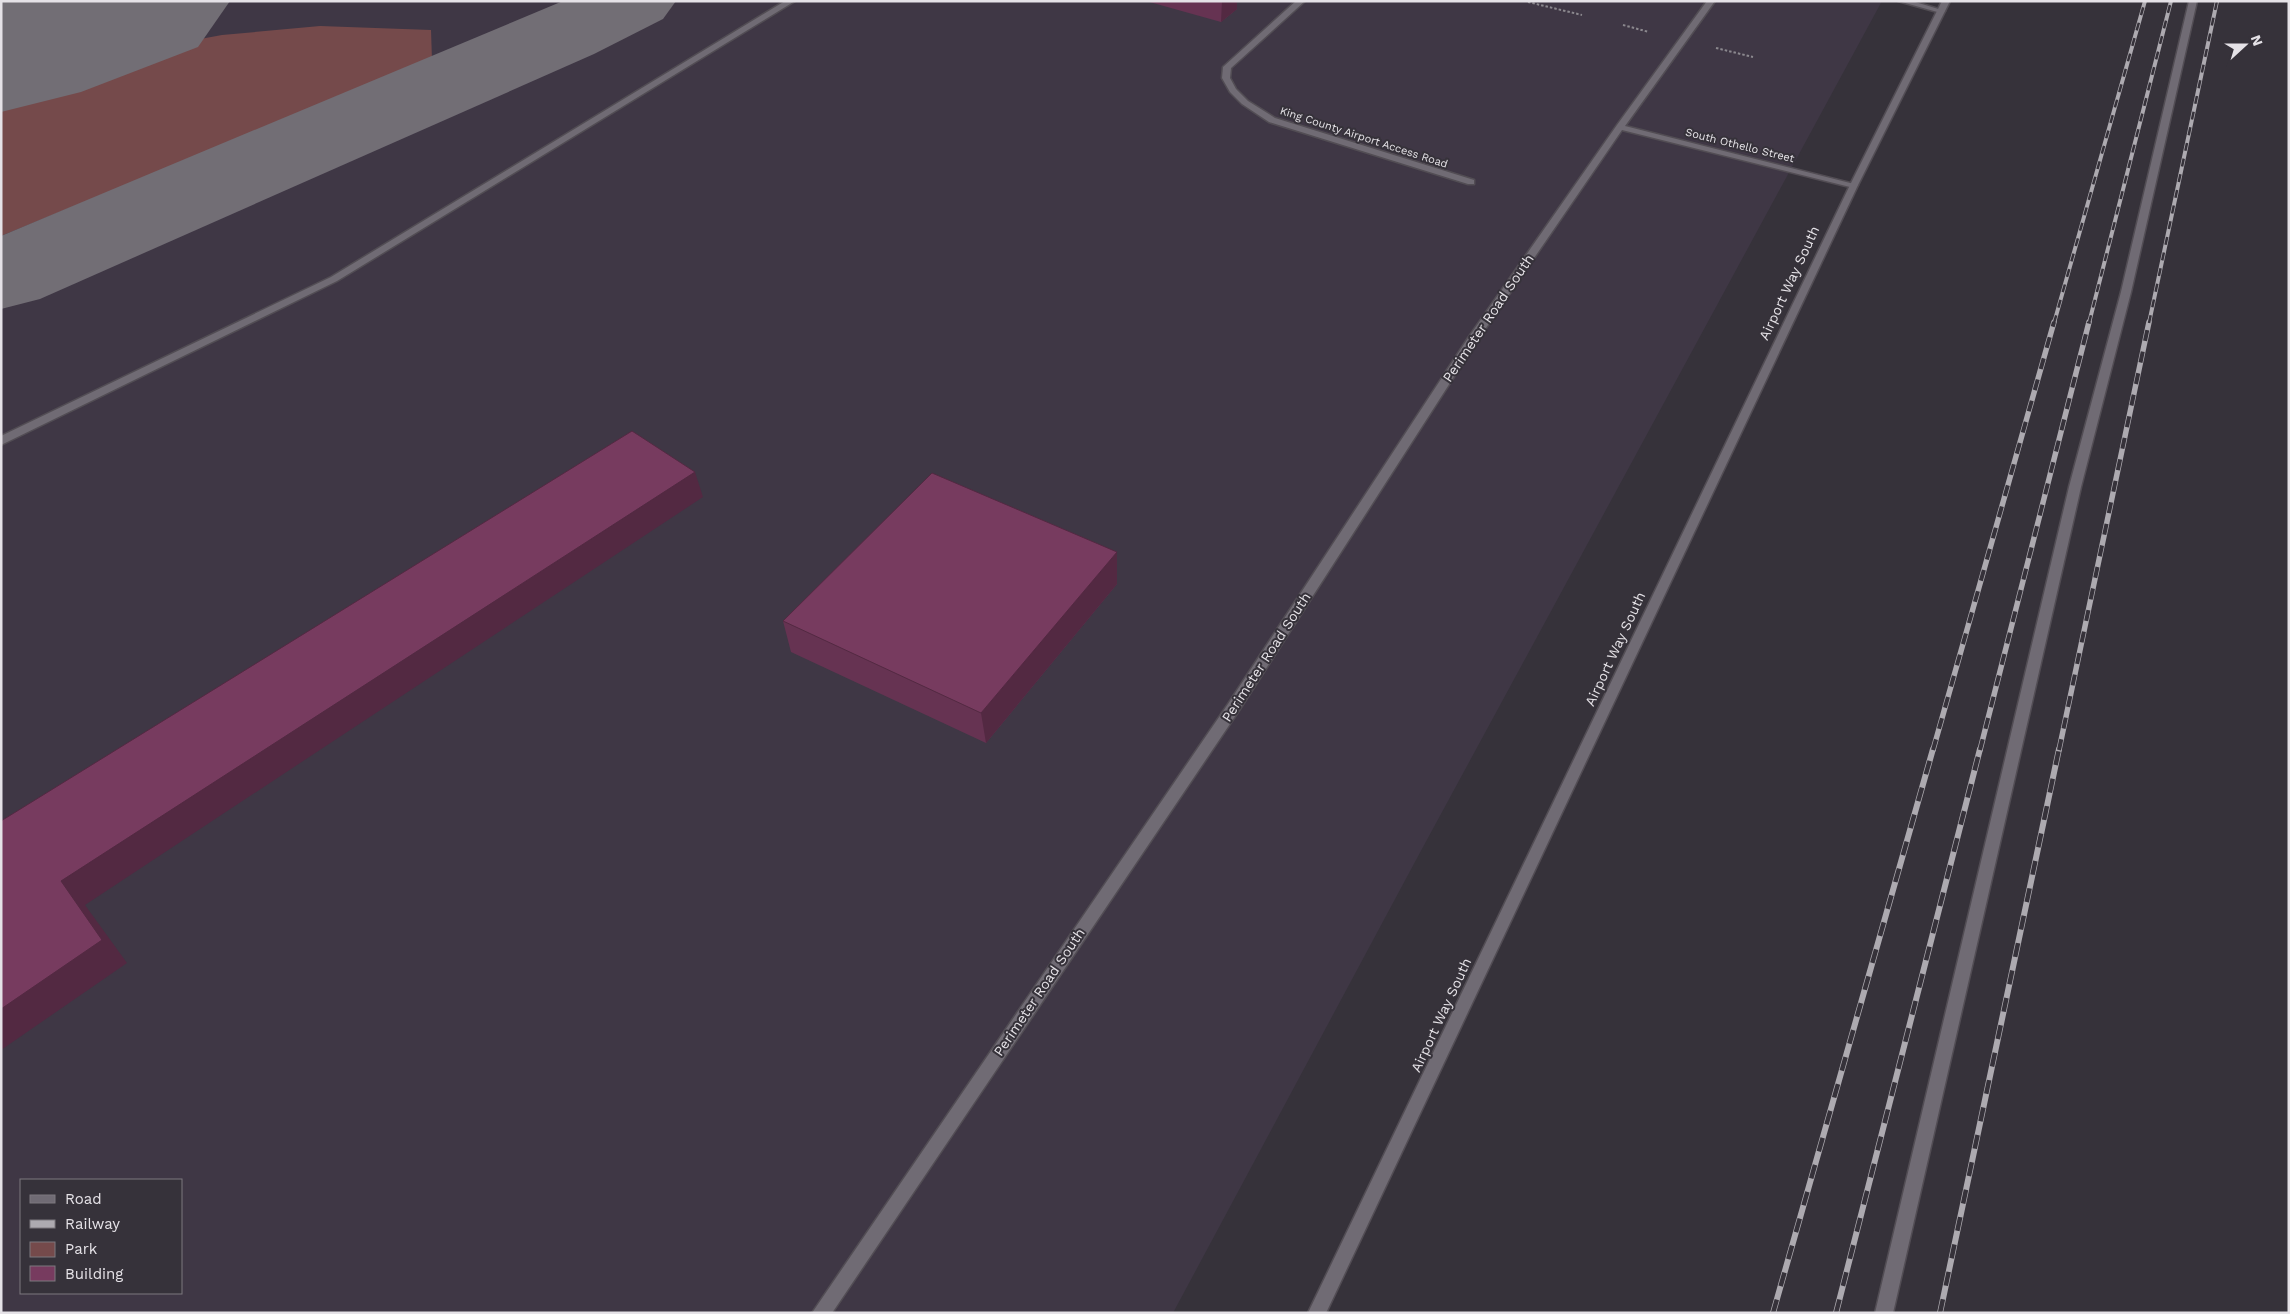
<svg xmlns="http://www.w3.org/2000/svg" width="2290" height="1314" font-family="'Work Sans',sans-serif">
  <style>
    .built { fill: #3f3745; fill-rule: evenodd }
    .green { fill: #754a4b }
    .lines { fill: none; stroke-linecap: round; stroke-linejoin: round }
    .taxiway { fill: #726e75; fill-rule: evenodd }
    .runway { fill: #726e75; fill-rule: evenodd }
    .lane-casing { stroke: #524d54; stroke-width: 3 }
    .secondary-casing { stroke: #524d54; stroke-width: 3 }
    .path { stroke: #8b888e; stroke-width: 2; stroke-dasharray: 2.5 2; stroke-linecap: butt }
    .lane { fill: #706b74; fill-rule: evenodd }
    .secondary { fill: #706b74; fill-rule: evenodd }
    .rail-far2-casing { stroke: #adaab0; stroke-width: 4 }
    .rail-far1-casing { stroke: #adaab0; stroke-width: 5.5 }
    .rail-casing { stroke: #adaab0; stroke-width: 6 }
    .rail-far2 { stroke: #36323a; stroke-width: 2.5; stroke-dasharray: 8; stroke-linecap: butt }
    .rail-far1 { stroke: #36323a; stroke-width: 4; stroke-dasharray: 11; stroke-linecap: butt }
    .rail { stroke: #36323a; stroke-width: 4.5; stroke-dasharray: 14; stroke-linecap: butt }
    .wall { fill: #663352 }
    .shaded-wall { fill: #532942 }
    .building { fill: #773b5f; stroke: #532942 }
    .labels { text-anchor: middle; stroke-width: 4; stroke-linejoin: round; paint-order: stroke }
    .far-street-label { font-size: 11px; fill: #e5e2e7; stroke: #36323a }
    .street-label { font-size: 14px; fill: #e5e2e7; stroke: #36323a }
  </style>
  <rect width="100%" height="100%" fill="#36323a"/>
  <path class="built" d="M1,1H1882L1416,860L1173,1313H1ZM21,1180H181V1293H21Z"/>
  <path class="green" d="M320,26L431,30L432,60L1,236V99L124,53L222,35Z"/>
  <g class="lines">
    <path class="taxiway" d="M563,1H676L663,19L594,54L40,299L1,309V236Z"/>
    <path class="runway" d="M1,1H230L198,47L81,92L1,112Z"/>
    <defs>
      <path id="lane" d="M785,1H795L337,281L1,445V436L331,277Z
        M1296,1H1305L1231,68L1230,78L1236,89L1248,101L1275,118L1474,180V184H1468L1269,122L1242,104L1230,92L1222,78L1223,67Z
        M1707,1H1715L1625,126L1858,185L1854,188L1622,130L1477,341L1238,712L832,1313H812L1228,704L1468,338L1617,125Z
        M1898,1H1912L1945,11L1941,13Z
        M2189,1H2197L2131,292L2081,487L1893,1313H1875L2069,487L2121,292Z"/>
      <path id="secondary" d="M1942,1H1950L1858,185L1326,1313H1308L1850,185Z"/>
    </defs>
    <use href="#lane" class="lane-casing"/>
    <use href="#secondary" class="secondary-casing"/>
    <path class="path" d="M1528,2L1582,15
      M1623,25L1649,32
      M1716,48L1753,57"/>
    <use href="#lane" class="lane"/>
    <use href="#secondary" class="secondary"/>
    <defs>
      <path id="rail-far2" d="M2054,323L2145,1
        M2089,323L2171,1
        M2149,323L2217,1"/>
      <path id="rail-far1" d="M1933,750L2054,322
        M1980,750L2089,322
        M2059,750L2149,322"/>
      <path id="rail" d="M1773,1313L1933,749
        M1836,1313L1980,749
        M1940,1313L2059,749"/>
    </defs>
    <use href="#rail-far2" class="rail-far2-casing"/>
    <use href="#rail-far1" class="rail-far1-casing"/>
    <use href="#rail" class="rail-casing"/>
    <use href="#rail-far2" class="rail-far2"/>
    <use href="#rail-far1" class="rail-far1"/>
    <use href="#rail" class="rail"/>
  </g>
  <path class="wall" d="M1146,1H1237V9L1221,22Z
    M1117,552V584L986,743L791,652L783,621Z"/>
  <path class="shaded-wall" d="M1222,1H1237V9L1221,22Z
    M695,472L703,497L85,905L127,963L1,1050V1009L61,881Z
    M1117,552V584L986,743L981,713Z"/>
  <path class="building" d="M632,431L695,472L61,881L102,940L1,1009V821Z
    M932,473L1117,552L981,713L783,621Z"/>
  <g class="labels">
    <g class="far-street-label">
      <text transform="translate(1364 137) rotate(18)" y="4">King County Airport Access Road</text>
      <text transform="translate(1740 145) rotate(14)" y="4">South Othello Street</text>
    </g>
    <g class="street-label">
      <text transform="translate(1789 283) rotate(-65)" y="5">Airport Way South</text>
      <text transform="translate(1488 318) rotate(-56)" y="5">Perimeter Road South</text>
      <text transform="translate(1615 649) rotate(-65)" y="5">Airport Way South</text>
      <text transform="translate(1266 657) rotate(-57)" y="5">Perimeter Road South</text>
      <text transform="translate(1039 992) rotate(-56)" y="5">Perimeter Road South</text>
      <text transform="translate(1441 1015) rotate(-65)" y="5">Airport Way South</text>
    </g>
  </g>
  <rect width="2290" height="1314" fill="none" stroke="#e5e2e7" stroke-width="5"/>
  <rect x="20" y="1179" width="162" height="115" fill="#36323a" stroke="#7c787f"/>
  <rect x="30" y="1195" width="25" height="8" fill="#706b74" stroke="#7c787f"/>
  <text x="65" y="1204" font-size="15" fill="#e5e2e7">Road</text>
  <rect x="30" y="1220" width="25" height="8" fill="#adaab0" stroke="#7c787f"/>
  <text x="65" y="1229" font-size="15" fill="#e5e2e7">Railway</text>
  <rect x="30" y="1242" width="25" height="15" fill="#754a4b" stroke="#7c787f"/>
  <text x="65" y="1254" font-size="15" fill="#e5e2e7">Park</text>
  <rect x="30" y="1266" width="25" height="15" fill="#773b5f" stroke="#7c787f"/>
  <text x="65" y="1279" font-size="15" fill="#e5e2e7">Building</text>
  <g transform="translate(2245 45) rotate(69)" stroke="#36323a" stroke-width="4" paint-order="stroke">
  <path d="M0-4L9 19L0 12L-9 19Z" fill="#e5e2e7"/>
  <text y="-8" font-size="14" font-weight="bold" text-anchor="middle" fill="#e5e2e7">N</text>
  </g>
</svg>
